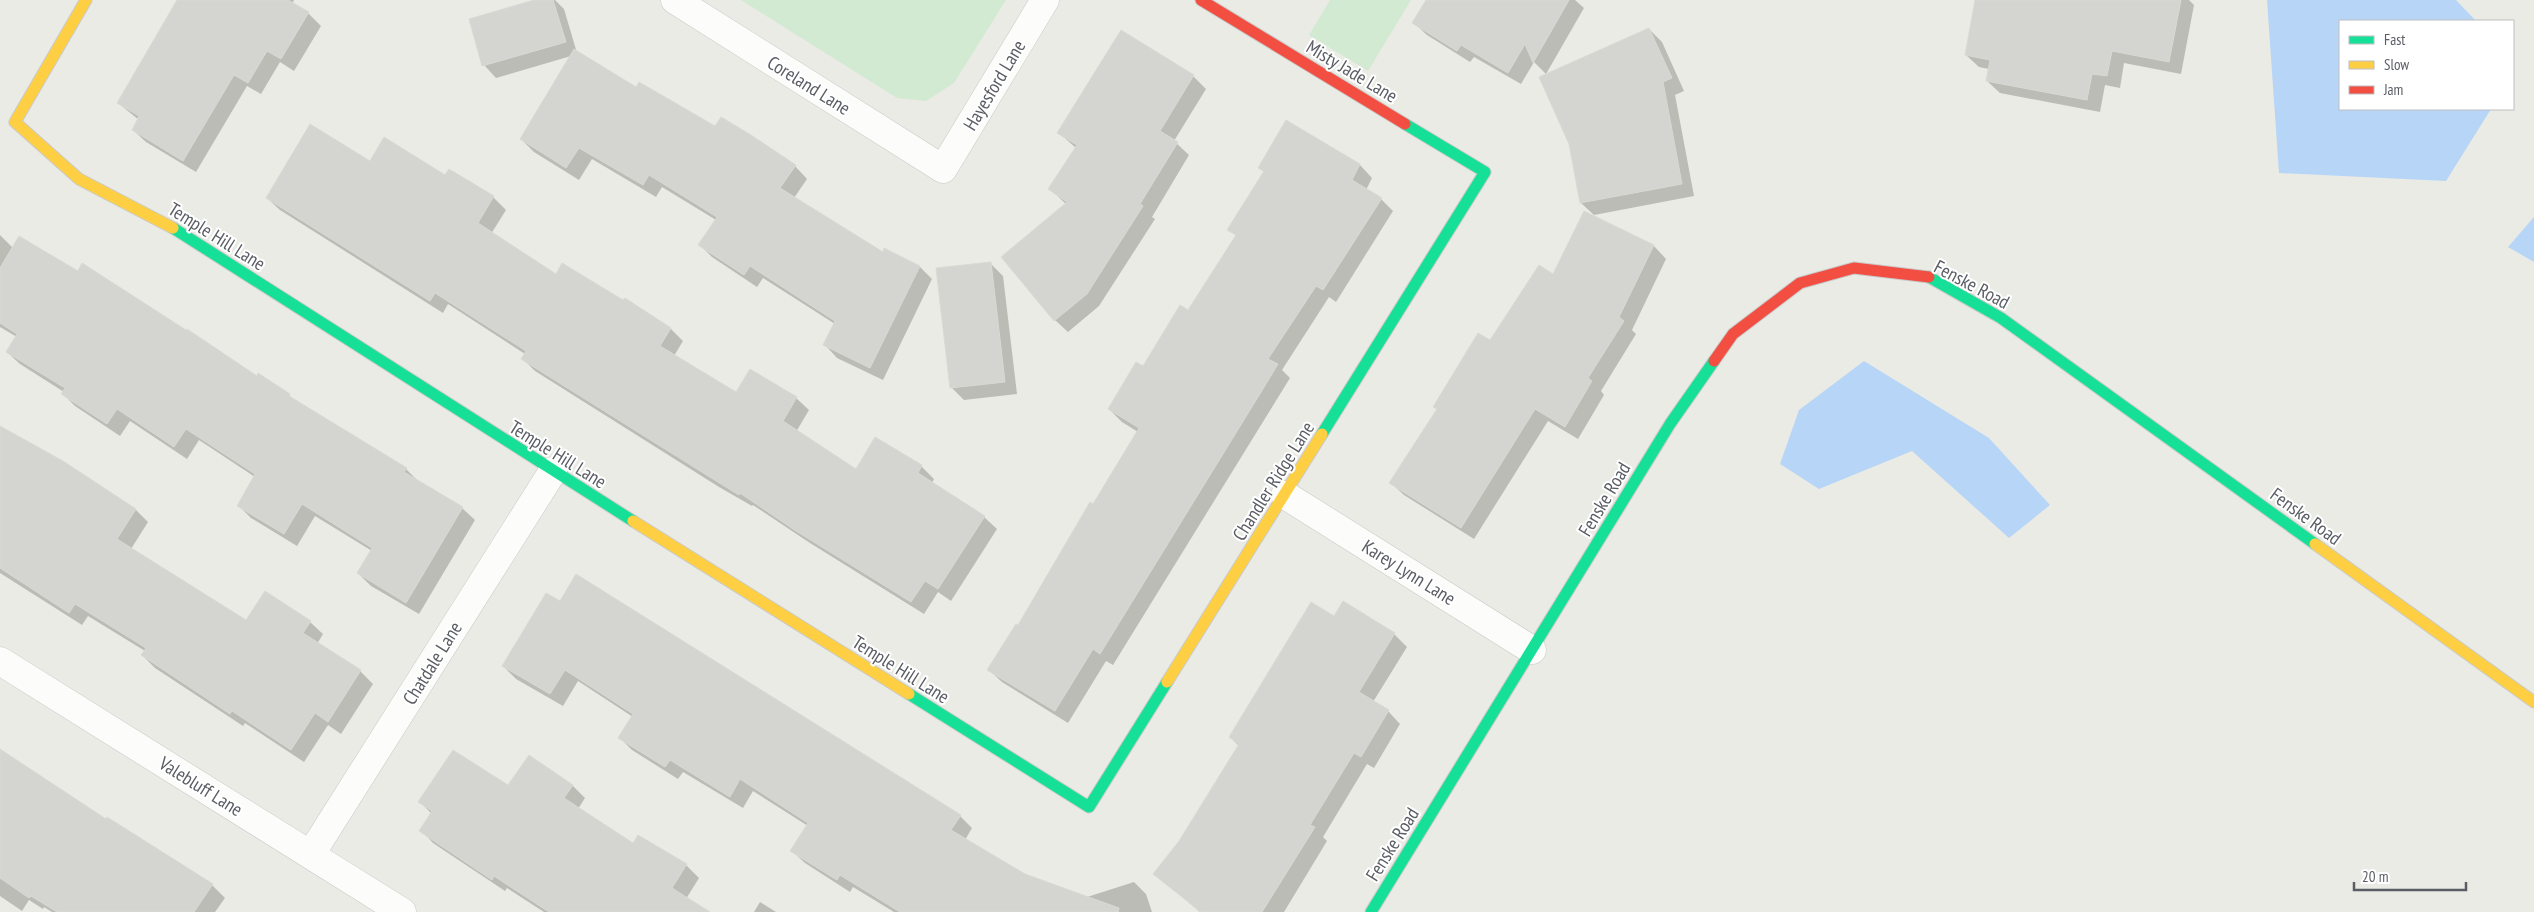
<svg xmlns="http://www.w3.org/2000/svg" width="2534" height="912" font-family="'PT Sans Narrow',sans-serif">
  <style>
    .green { fill: #d2e9d2 }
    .water { fill: #b7d5f7 }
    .shadow { fill: #0003 }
    .building { fill: #d4d4d0; stroke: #dad9d4 }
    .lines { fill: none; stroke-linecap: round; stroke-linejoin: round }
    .street-casing { stroke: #c8c9c7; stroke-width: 29 }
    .fast-casing { stroke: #c8cac9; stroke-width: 13 }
    .slow-casing { stroke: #c8cac9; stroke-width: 13 }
    .jam-casing { stroke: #c8cac9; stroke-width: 13 }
    .street { stroke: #fcfcfb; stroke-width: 28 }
    .fast { stroke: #16e098; stroke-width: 11 }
    .slow { stroke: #ffcf43; stroke-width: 11 }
    .jam { stroke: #f24e42; stroke-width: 11 }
    .labels { text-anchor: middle; stroke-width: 4; stroke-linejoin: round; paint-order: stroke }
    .street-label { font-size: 19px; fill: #5a5d64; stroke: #fff }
  </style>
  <rect width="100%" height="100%" fill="#ebebe5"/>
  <path class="green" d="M741,0H1006L954,83L926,101L897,98Z
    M1330,0H1411L1368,71L1309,35Z"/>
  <path class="water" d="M2267,0H2456L2476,21H2340V109H2491L2446,181L2279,173Z
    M2534,217V262L2508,247Z
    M1864,361L1989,438L2050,505L2009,538L1912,451L1819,489L1780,464L1799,410Z"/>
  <path class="shadow" d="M178,0H294L292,4L308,13L321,26L294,71L280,62L261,94L247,86L196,172L146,142L133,130L139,120L118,103Z
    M539,0H555L564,9L577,53L636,89L795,166L807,179L794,198L883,254L920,267L932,279L883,380L837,358L825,345L835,324L763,278L757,287L712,257L700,245L716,220L662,187L656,197L592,159L579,180L534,152L521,139L571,56L496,78L484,65Z
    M1428,0H1575L1584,8L1546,74L1534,62L1521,84L1474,57L1470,62L1427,35L1414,23Z
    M1976,0H2189L2194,5L2181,74L2124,63L2120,88L2105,85L2100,112L2000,93L1987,81L1989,69L1979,67L1966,55Z
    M1649,29L1662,42L1684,91L1675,95L1694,196L1594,215L1581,203L1571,144Z
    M1121,32L1193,76L1206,89L1174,141L1189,155L1152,217L1155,219L1099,306L1068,332L1055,320L1066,204L1050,189L1076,148L1059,133Z
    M1287,122L1360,165L1372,178L1366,190L1381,199L1393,211L1336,302L1329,297L1282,370L1290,378L1113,665L1106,661L1068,723L1002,682L989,670L1019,627L1138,432L1122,422L1109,409L1189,312L1237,237L1229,229L1265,173L1260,168Z
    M370,162L445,177L449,171L493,197L506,210L491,234L556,275L623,302L625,300L671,329L683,341L674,356L736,394L796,398L809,410L796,432L856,471L921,466L934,479L932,483L984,517L997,529L951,601L938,592L924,614L810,543L753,505L752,506L719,487L535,371L523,359L525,354L448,304L443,313L280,210L267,198Z
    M1584,213L1654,246L1666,259L1632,330L1636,334L1601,391L1604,395L1578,439L1548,421L1474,539L1404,495L1391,483L1491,341L1554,276Z
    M0,235L13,248L289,395L296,402L406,469L419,482L462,508L475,520L419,614L371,586L358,573L372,551L315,516L297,546L251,518L238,505L255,477L199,440L187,459L130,421L120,436L75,406L63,394L64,392L20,364L7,352L17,337L0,327Z
    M990,263L1003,276L1017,394L964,400L951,387Z
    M0,427L62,462L136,510L148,522L131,549L246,622H310L323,634L317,644L360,671L373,684L341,734L328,725L304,762L245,723L243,726L155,668L142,655L145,651L88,616L82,625L0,573Z
    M546,595L960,816L972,828L965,840L1078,912H894L853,887L850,892L805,863L792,851L808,826L753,791L743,808L683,772L678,779L632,750L620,738L633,717L578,681L563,706L516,679L503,666Z
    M1343,603L1394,634L1407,647L1373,702L1388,711L1400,724L1374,768L1367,764L1323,837L1327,841L1284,912H1200L1155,874L1180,842L1239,746L1230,737L1334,618Z
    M0,752L106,821L212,885L225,898L215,912H52L44,907L43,909L29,900L22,911L0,896Z
    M529,756L573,786L585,798L578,809L633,845L686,865L699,878L686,899L708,912H544L507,888L505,891L433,843L421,830L432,814L420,802L508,787Z
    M1134,882L1146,894L1152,912H1089L1084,898Z
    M760,902L776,912H754Z"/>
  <path class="building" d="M177,0H288L309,12L281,59L267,51L248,83L234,75L183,161L132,130L139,116L117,103Z
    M534,0H553L566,42L482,66L469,19Z
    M1426,0H1569L1533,63L1525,44L1508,73L1461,45L1457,51L1412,23Z
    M1975,0H2181L2169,62L2112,51L2107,76L2092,74L2087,100L1986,81L1990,60L1965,55Z
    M1649,28L1672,78L1663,82L1682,184L1580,203L1569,144L1539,77Z
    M1121,30L1194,75L1160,131L1178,142L1140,204L1143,206L1087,294L1054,321L1001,257L1067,202L1048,189L1077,145L1057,133Z
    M574,49L636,87L639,82L715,126L721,117L751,135L796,165L780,188L883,252L884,248L920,266L870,368L823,345L835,321L750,266L744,275L698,245L717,217L649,175L643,185L579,148L566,168L520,139Z
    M1286,120L1360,164L1352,180L1382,198L1323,290L1316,286L1268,359L1278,364L1258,397L1100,654L1093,649L1055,711L987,670L1016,624L1018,625L1090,502L1093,504L1139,428L1108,409L1136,362L1143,366L1180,305L1188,310L1236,235L1227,230L1264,171L1258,168Z
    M310,124L370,161L384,137L445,175L449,169L494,196L478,223L556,274L562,263L623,300L625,298L671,328L660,346L736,392L750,369L797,397L783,421L856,469L875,437L922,465L918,473L985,516L938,589L925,581L911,602L796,531L740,493L739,495L705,474L521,359L526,351L435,293L430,301L266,198Z
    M1584,211L1654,245L1619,317L1624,321L1588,378L1592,381L1565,427L1535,409L1461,528L1389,483L1437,409L1433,407L1478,333L1490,340L1539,265L1553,274Z
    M19,236L78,271L82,263L186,330L187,329L257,376L258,373L290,394L289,396L407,468L404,472L463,507L406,603L357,573L372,548L302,504L284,534L237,506L255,474L186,429L174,447L117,409L107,424L61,394L65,388L6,352L17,334L0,323V268Z
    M991,262L1005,382L950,388L936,268Z
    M0,426L63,461L136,509L117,539L246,620L265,591L311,621L303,633L361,670L328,722L315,713L291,750L232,711L230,714L141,655L146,648L75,604L69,613L0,568Z
    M576,574L961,815L951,830L1025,874L1119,908L1118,912H900L840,875L837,880L790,851L808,823L740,779L730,797L670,760L665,767L618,738L633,714L565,670L550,694L502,666L546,593L560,601Z
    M1343,601L1395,633L1359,692L1389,710L1361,757L1354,753L1310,825L1315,827L1262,912H1201L1153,874L1179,841L1239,744L1229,737L1311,602L1334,616Z
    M0,749L106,819L107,817L213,884L194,912H57L31,896L29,898L0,878Z
    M453,750L508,785L529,755L573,785L564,798L633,843L638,835L687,864L672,888L710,912H549L494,876L492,880L419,831L432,811L418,802Z"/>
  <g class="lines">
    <defs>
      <path id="street" d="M675,0L943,169L1045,0
        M1285,495L1532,650
        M0,661L402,912
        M311,854L553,471"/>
      <path id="fast" d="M173,228L633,521
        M1929,277L2001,318L2315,544
        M1322,434L1485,172L1405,124
        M909,694L1089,807L1167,682
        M1371,912L1670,424L1714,361"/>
      <path id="slow" d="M86,0L15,122L79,179L173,228
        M633,521L909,694
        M2315,544L2534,702
        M1167,682L1322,434"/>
      <path id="jam" d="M1201,0L1405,124
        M1714,361L1733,334L1800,283L1854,268L1929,277"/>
    </defs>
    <use href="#street" class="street-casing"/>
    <use href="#fast" class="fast-casing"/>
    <use href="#slow" class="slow-casing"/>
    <use href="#jam" class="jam-casing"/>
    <use href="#street" class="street"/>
    <use href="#fast" class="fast"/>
    <use href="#slow" class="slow"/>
    <use href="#jam" class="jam"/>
  </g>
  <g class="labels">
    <g class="street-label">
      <text transform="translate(1352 71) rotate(31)" y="7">Misty Jade Lane</text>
      <text transform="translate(809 85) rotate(32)" y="7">Coreland Lane</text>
      <text transform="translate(994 85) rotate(-59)" y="7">Hayesford Lane</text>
      <text transform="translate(217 236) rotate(32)" y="7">Temple Hill Lane</text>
      <text transform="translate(1972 284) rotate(28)" y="7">Fenske Road</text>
      <text transform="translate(558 454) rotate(32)" y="7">Temple Hill Lane</text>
      <text transform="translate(1273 481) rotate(-58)" y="7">Chandler Ridge Lane</text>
      <text transform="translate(1604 499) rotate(-59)" y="7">Fenske Road</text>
      <text transform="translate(2306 516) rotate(36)" y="7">Fenske Road</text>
      <text transform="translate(1409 572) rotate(32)" y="7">Karey Lynn Lane</text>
      <text transform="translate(432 663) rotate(-58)" y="7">Chatdale Lane</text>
      <text transform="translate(901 669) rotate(32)" y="7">Temple Hill Lane</text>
      <text transform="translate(201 786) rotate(32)" y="7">Valebluff Lane</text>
      <text transform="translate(1392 844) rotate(-58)" y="7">Fenske Road</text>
    </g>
  </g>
  <rect x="2339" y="20" width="175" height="90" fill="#ffffff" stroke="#bdbec1"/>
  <rect x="2349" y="36" width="25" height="8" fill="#16e098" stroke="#bdbec1"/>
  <text x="2384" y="45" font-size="15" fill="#5a5d64">Fast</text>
  <rect x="2349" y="61" width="25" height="8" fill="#ffcf43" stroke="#bdbec1"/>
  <text x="2384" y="70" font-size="15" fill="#5a5d64">Slow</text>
  <rect x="2349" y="86" width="25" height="8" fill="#f24e42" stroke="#bdbec1"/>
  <text x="2384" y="95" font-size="15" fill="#5a5d64">Jam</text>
  <path d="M2354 882v8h112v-8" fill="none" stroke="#5a5d64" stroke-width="2.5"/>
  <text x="2362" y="882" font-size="15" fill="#5a5d64" stroke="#ffffff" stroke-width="4" paint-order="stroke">20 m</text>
</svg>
